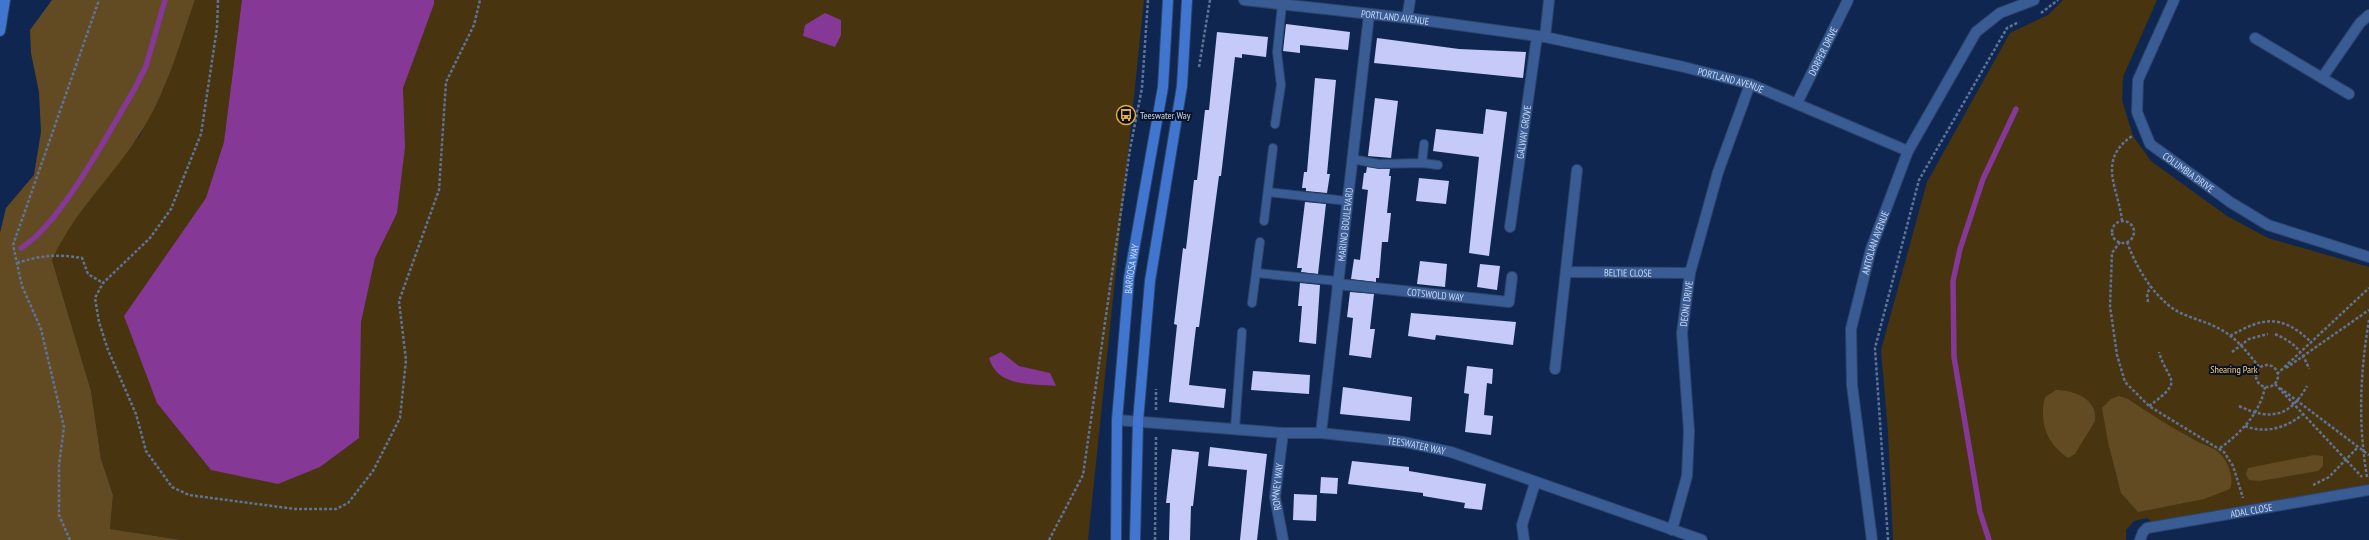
<svg xmlns="http://www.w3.org/2000/svg" width="2369" height="540" font-family="'PT Sans Narrow',sans-serif">
  <style>
    .green { fill: #48340e }
    .forest { fill: #624b22 }
    .water { fill: #853896 }
    .lines { fill: none; stroke-linecap: round; stroke-linejoin: round }
    .stream { stroke: #853896; stroke-width: 5.5 }
    .building { fill: #c5caf8 }
    .lane-casing { stroke: #2d436a; stroke-width: 10 }
    .street-casing { stroke: #2d436a; stroke-width: 12 }
    .secondary-casing { stroke: #2d436a; stroke-width: 12 }
    .path { stroke: #5f7396; stroke-width: 2.5; stroke-dasharray: 3 2; stroke-linecap: butt }
    .lane { stroke: #395c94; stroke-width: 8 }
    .street { stroke: #395c94; stroke-width: 10 }
    .secondary { stroke: #4076d0; stroke-width: 10 }
    .labels { text-anchor: middle; stroke-width: 4; stroke-linejoin: round; paint-order: stroke }
    .street-label { font-size: 10px; fill: #c9d9f4; stroke: #071123 }
    .poi-label { font-size: 10px; fill: #c9d9f4; stroke: #071123; text-anchor: start }
    .park-label { font-size: 10px; fill: #ffce7b; stroke: #071123 }
  </style>
  <rect width="100%" height="100%" fill="#0f2750"/>
  <path class="green" d="M195,0H1144L1088,540H182L110,529L113,495L101,459L91,391L52,260L65,231L140,135L163,90Z
    M2063,0H2157L2123,77L2122,100L2133,136L2151,161L2227,216L2268,238L2369,267V490L2154,523L2147,518L2134,521L2126,530V540H1893L1888,432L1881,350L1927,182L2010,33L2048,15Z"/>
  <path class="forest" d="M52,0H195C179,45 166,95 139,135C111,179 74,211 52,260L91,391L101,459L113,495L110,529L182,540H0V233L6,208L34,175L41,132L39,92L31,53L30,30Z
    M2056,390C2074,390 2098,399 2095,421L2075,454L2068,458C2046,443 2039,423 2045,397Z
    M2119,396L2128,399C2149,413 2170,427 2193,439C2200,444 2210,446 2217,451C2227,458 2235,478 2230,489L2204,499L2138,512L2121,493L2108,442L2102,408L2111,399Z
    M2314,455L2323,456V466L2318,471L2260,481L2249,480L2246,474L2248,468Z"/>
  <path class="water" d="M242,0H434V4L403,88L405,147L397,213L375,258L361,322L359,438L320,467L278,484L211,470L157,403L124,316L206,198L224,142Z
    M825,13L841,20V35L835,47L803,36L805,25Z
    M1001,352L1019,366L1050,373L1056,386C1031,384 997,387 989,358Z"/>
  <g class="lines">
    <path class="stream" d="M21,248C61,224 110,130 135,88L146,66L165,0
      M1989,540L1980,512L1954,357L1953,281L1960,249L1983,179L2016,109"/>
  </g>
  <path class="building" d="M1286,24L1350,32L1348,50L1300,45V53L1283,51Z
    M1217,32L1268,37L1266,57L1242,54V58L1235,57L1221,176H1219L1199,327H1196L1189,385L1226,389L1224,408L1169,402L1177,325L1174,324L1183,248L1186,249L1194,180H1197L1205,110H1209Z
    M1377,38L1459,49L1526,52L1523,78L1374,63Z
    M1315,78L1336,80L1327,174H1330L1327,193L1306,191V188H1302L1304,172H1307Z
    M1375,98L1398,101L1391,158L1368,156Z
    M1486,109L1507,112L1489,256L1469,253L1479,157L1433,151L1436,129L1483,134Z
    M1367,167L1390,169L1389,176H1391L1387,213H1391L1388,242H1382L1379,278H1376V282L1351,279L1354,259L1360,260L1368,190L1362,189L1364,173H1366Z
    M1419,178L1449,181L1446,204L1416,201Z
    M1305,202L1326,204L1318,274L1301,272L1302,268H1297Z
    M1420,261L1447,264L1445,287L1417,284Z
    M1480,264L1500,266L1497,290L1477,287Z
    M1300,283L1320,285L1316,344L1299,342L1302,306H1298Z
    M1350,292L1374,294L1370,329H1375L1371,358L1349,355L1353,318L1347,317Z
    M1411,313L1516,322L1513,345L1436,335L1435,340L1408,336Z
    M1467,366L1493,369L1492,384L1487,383L1484,415L1493,416L1491,435L1465,432L1469,394L1464,393Z
    M1253,371L1310,375L1309,394L1251,390Z
    M1343,387L1412,397L1410,421L1340,414Z
    M1210,447L1267,454L1257,540H1240L1247,470L1208,466Z
    M1172,449L1199,452L1193,506H1191L1190,540H1169L1170,503H1166Z
    M1352,461L1409,467V471L1486,484L1482,510L1464,508L1465,503L1423,496V493L1348,484Z
    M1321,477L1338,478L1337,494L1320,493Z
    M1294,494L1317,495L1316,521L1293,520Z"/>
  <g class="lines">
    <defs>
      <path id="lane" d="M1275,124L1281,85L1277,52L1282,5
        M1352,159L1379,164L1422,163L1438,165
        M1422,163L1424,144
        M1268,192L1347,201
        M1264,221L1273,148
        M1256,273L1337,281
        M1252,303L1260,242
        M1235,428L1242,332"/>
      <g id="street">
        <path id="s1" d="M1244,0L1407,18L1545,37L1684,67L1750,84L1908,151"/>
        <path id="s2" d="M2174,0L2138,80L2137,112L2150,144L2230,202L2268,225L2369,257"/>
        <path d="M1407,18L1410,0"/>
        <path d="M1545,37L1549,0"/>
        <path d="M2255,38L2349,94"/>
        <path d="M2322,78L2360,23L2369,15"/>
        <path id="s3" d="M1797,103L1848,0"/>
        <path id="s4" d="M1510,227L1537,36"/>
        <path id="s5" d="M1566,272L1690,273"/>
        <path id="s6" d="M1337,284L1509,302L1512,277"/>
        <path d="M1555,369L1577,170"/>
        <path id="s7" d="M1117,420L1283,433H1321L1404,442L1451,452L1702,540"/>
        <path id="s8" d="M1321,433L1369,15"/>
        <path id="s9" d="M1672,530L1687,476L1689,431L1682,333L1690,273L1718,172L1750,84"/>
        <path id="s10" d="M1283,540L1275,497L1283,433"/>
        <path d="M1524,540L1522,525L1535,483"/>
        <path id="s11" d="M1872,540L1852,385L1851,329L1871,249L1908,151L1976,32L2000,13L2034,0"/>
        <path id="s12" d="M2140,540L2143,532L2147,528L2369,490"/>
      </g>
      <g id="secondary">
        <path d="M0,31L5,0"/>
        <path id="s13" d="M1116,540L1117,420L1129,278L1163,87L1168,0"/>
        <path d="M1135,540L1138,421L1150,281L1182,86L1187,0"/>
      </g>
    </defs>
    <use href="#lane" class="lane-casing"/>
    <use href="#street" class="street-casing"/>
    <use href="#secondary" class="secondary-casing"/>
    <path class="path" d="M218,0L217,28L201,134L171,209L150,238L103,283L95,298L99,322L108,350L136,414L146,451L172,487L189,495L295,509H336L348,503L373,471L400,418L406,360L399,301L439,190L446,82L474,25L480,0
      M2041,13L2058,0
      M1199,67L1210,0
      M2122,221C2119,189 2096,161 2132,136
      M2112 232a11 11 0 1 1 22 0a11 11 0 1 1-22 0Z
      M2120,242L2112,253L2110,306L2117,355L2125,382L2149,406L2224,452L2233,466L2243,498
      M2127,242C2135,264 2148,287 2166,303C2181,317 2201,319 2218,328C2236,337 2248,353 2260,368
      M17,263C42,255 56,254 82,258L88,274L103,283
      M2148,302L2147,294L2151,286
      M2275,334C2293,342 2302,350 2309,369
      M2230,336C2263,317 2282,314 2311,342
      M2232,352L2249,339L2268,334
      M2256 376a11 11 0 1 1 22 0a11 11 0 1 1-22 0Z
      M2286,368L2369,310
      M2277,374L2369,288
      M2275,384L2362,477
      M2280,388L2369,455
      M2149,406C2186,379 2168,383 2159,352
      M2239,406C2270,421 2290,417 2307,386
      M1156,410V389
      M2245,426C2266,434 2285,428 2302,415
      M2220,448C2241,433 2260,413 2265,387
      M2367,477C2358,423 2360,374 2369,320
      M2313,485L2329,477L2358,447
      M70,540L59,515V465L64,427L41,329L22,286L13,245L99,0
      M1049,540L1083,475L1130,149L1142,88L1148,0
      M1155,540L1156,437
      M1888,540L1875,348L1919,180L2007,28L2019,22"/>
    <use href="#lane" class="lane"/>
    <use href="#street" class="street"/>
    <use href="#secondary" class="secondary"/>
  </g>
  <defs>
    <symbol id="bus-ring" viewBox="-11 -11 22 22"><circle r="9.5" fill="#071123" stroke="#e7ac37" stroke-width="1.5"/><path d="M-5-6H5V4H4V6H2V4H-2V6H-4V4H-5ZM-3.5-4V0h7V-4ZM-3.5 1.2v1.5H-2V1.2ZM2 1.2v1.5H3.5V1.2Z" fill="#e7ac37"/></symbol>
  </defs>
  <g fill-rule="evenodd">
    <use href="#bus-ring" x="1115" y="104" width="22" height="22"/>
  </g>
  <g class="labels">
    <g class="street-label">
      <text dy="4" stroke="none"><textPath href="#s1" startOffset="152">PORTLAND AVENUE</textPath></text>
      <text dy="4" stroke="none"><textPath href="#s3" startOffset="58">DORPER DRIVE</textPath></text>
      <text dy="4" stroke="none"><textPath href="#s1" startOffset="494">PORTLAND AVENUE</textPath></text>
      <text dy="4" stroke="none"><textPath href="#s4" startOffset="96">GALWAY GROVE</textPath></text>
      <text dy="4" stroke="none"><textPath href="#s2" startOffset="202">COLUMBIA DRIVE</textPath></text>
      <text dy="4" stroke="none"><textPath href="#s8" startOffset="210">MARINO BOULEVARD</textPath></text>
      <text dy="4" stroke="none"><textPath href="#s11" startOffset="302">ANTOLIAN AVENUE</textPath></text>
      <text dy="4" stroke="none"><textPath href="#s13" startOffset="272">BARROSA WAY</textPath></text>
      <text dy="4" stroke="none"><textPath href="#s5" startOffset="62">BELTIE CLOSE</textPath></text>
      <text dy="4" stroke="none"><textPath href="#s6" startOffset="99">COTSWOLD WAY</textPath></text>
      <text dy="4" stroke="none"><textPath href="#s9" startOffset="229">DEONI DRIVE</textPath></text>
      <text dy="4" stroke="none"><textPath href="#s7" startOffset="301">TEESWATER WAY</textPath></text>
      <text dy="4" stroke="none"><textPath href="#s10" startOffset="54">ROMNEY WAY</textPath></text>
      <text dy="4" stroke="none"><textPath href="#s12" startOffset="120">ADAL CLOSE</textPath></text>
    </g>
    <g class="poi-label">
      <text x="1140" y="119">Teeswater Way</text>
    </g>
    <g class="park-label">
      <text x="2234" y="373">Shearing Park</text>
    </g>
  </g>
</svg>
